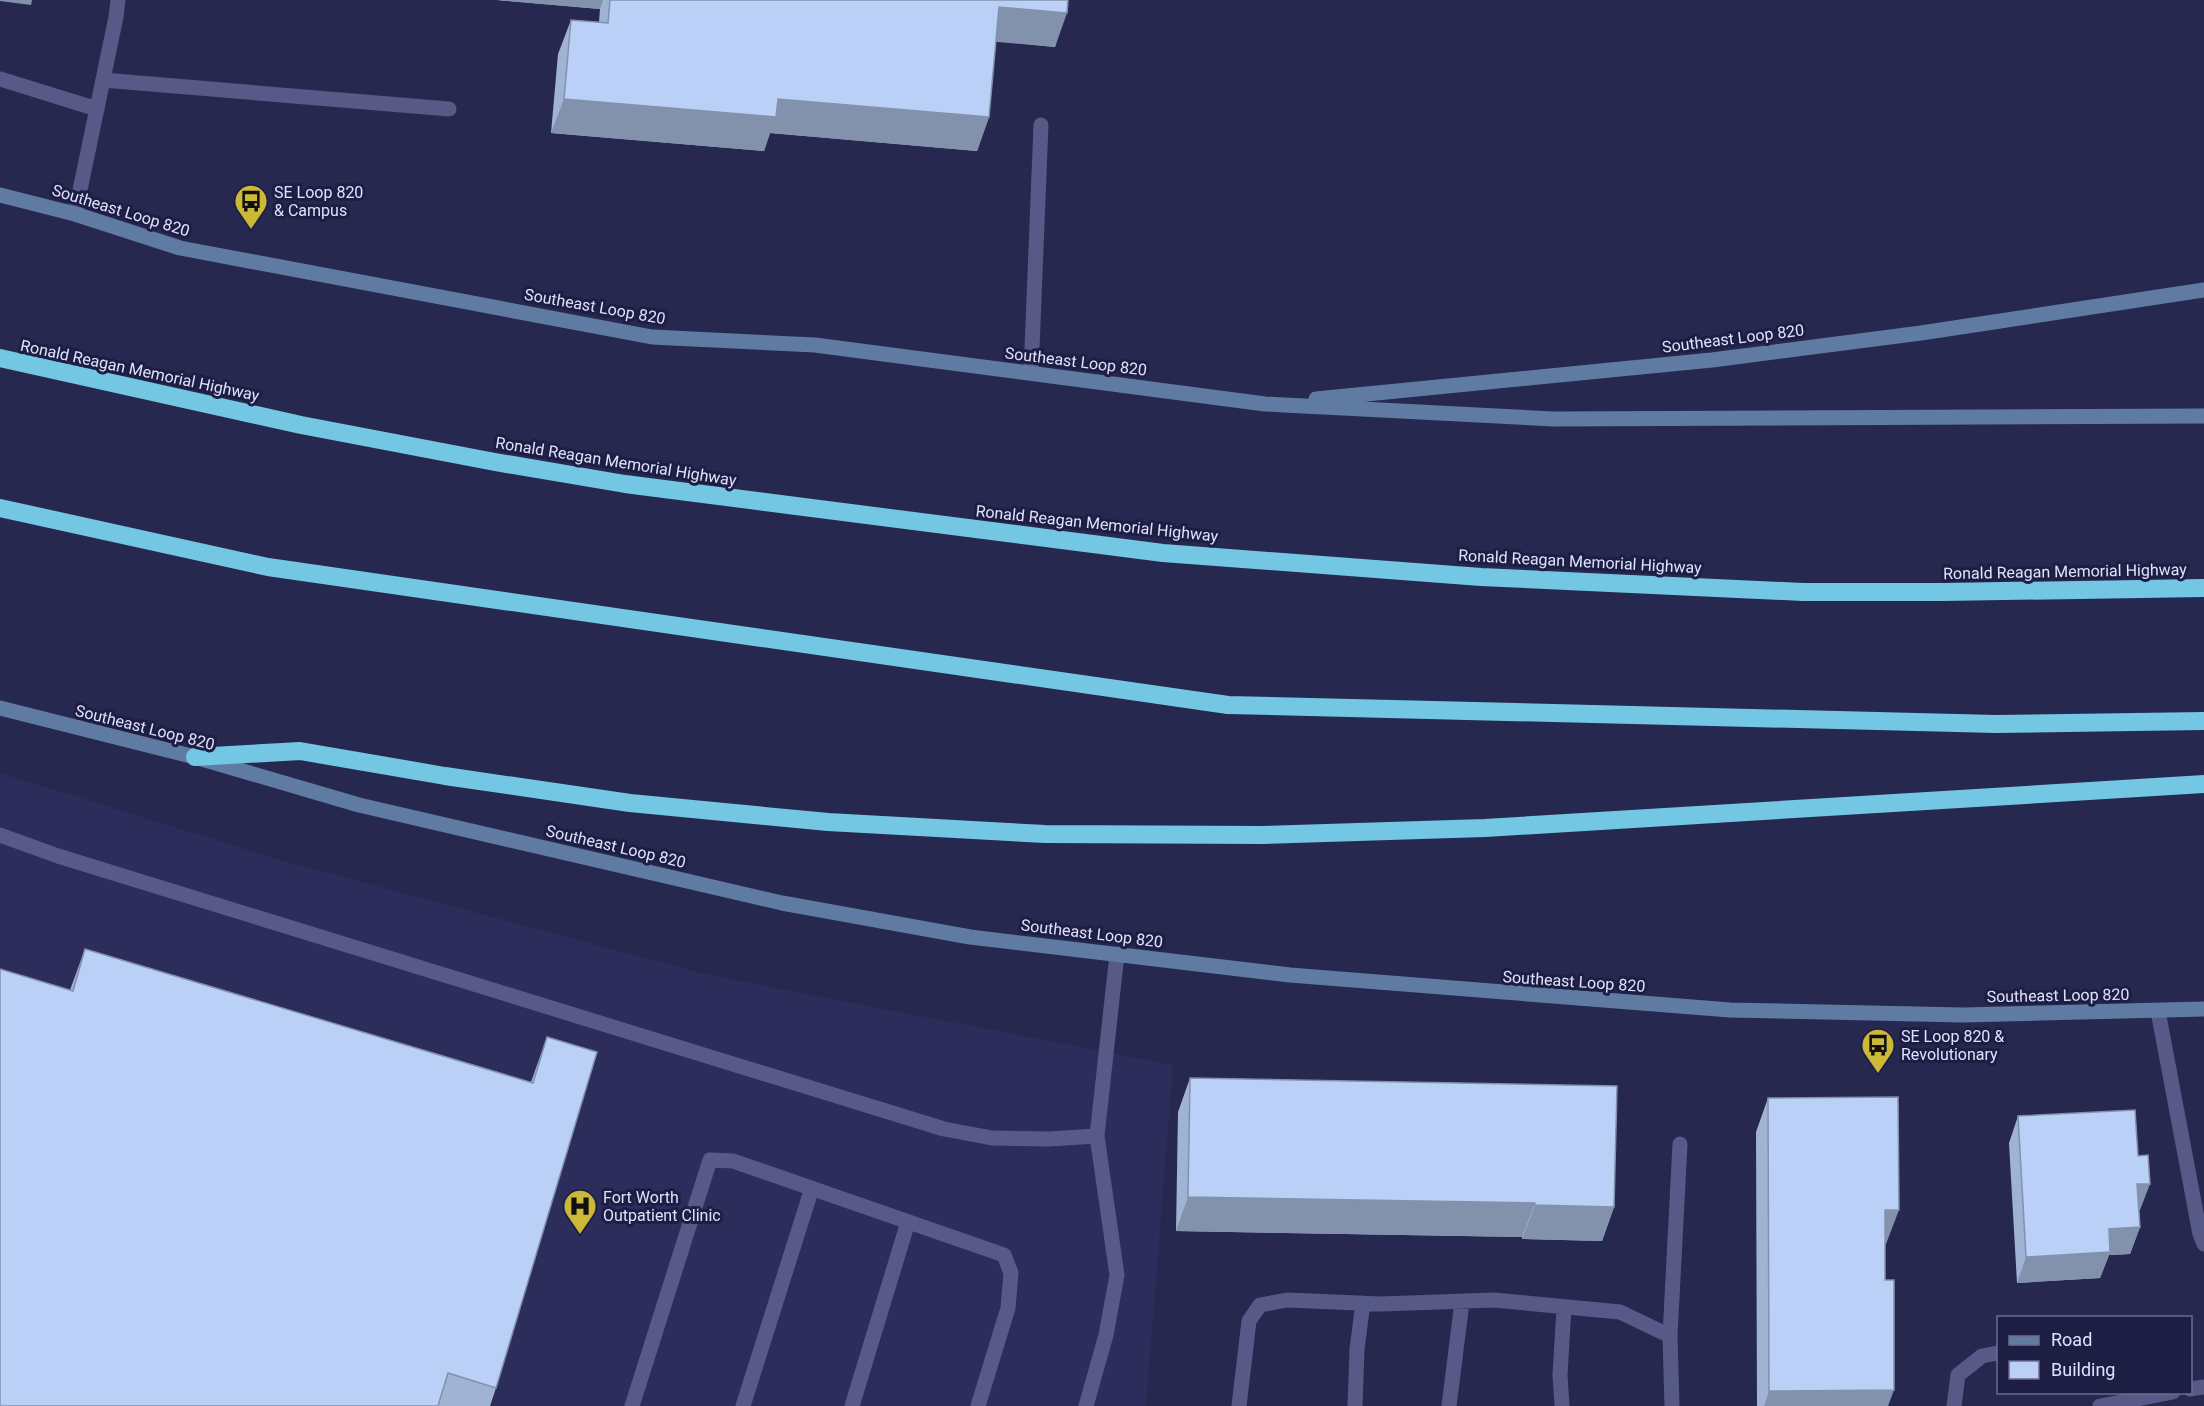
<svg xmlns="http://www.w3.org/2000/svg" width="2204" height="1406" font-family="Roboto,sans-serif">
  <style>
    .built { fill: #2d2d5c }
    .lines { fill: none; stroke-linecap: round; stroke-linejoin: round }
    .lane { stroke: #575a87; stroke-width: 15 }
    .street { stroke: #575a87; stroke-width: 15 }
    .secondary { stroke: #5f7ba2; stroke-width: 15 }
    .highway { stroke: #73c7e2; stroke-width: 18 }
    .wall { fill: #a0b3d4 }
    .shaded-wall { fill: #8292ac }
    .building { fill: #bad0f6; stroke: #8292ac; stroke-width: 1.5 }
    .labels { text-anchor: middle; stroke-width: 6; stroke-linejoin: round; paint-order: stroke }
    .poi-label { font-size: 16px; fill: #dfe2fc; stroke: #1e1e45; text-anchor: start }
    .street-label { font-size: 16px; fill: #dfe2fc; stroke: #1e1e45 }
  </style>
  <rect width="100%" height="100%" fill="#272850"/>
  <path class="built" d="M0,773L287,862L708,975L1173,1065L1146,1406H0Z"/>
  <g class="lines">
    <path class="lane" d="M0,79L97,109
      M103,80L449,109
      M75,214L116,17L118,0
      M1031,373L1041,125
      M0,835L58,856L944,1129L992,1138L1049,1139L1097,1136L1117,954
      M1670,1336L1680,1144
      M632,1406L710,1160L733,1161L1004,1255L1011,1273L1008,1308L978,1406
      M743,1406L812,1188
      M852,1406L908,1222
      M1086,1406L1106,1335L1117,1275L1097,1136
      M1239,1406L1249,1321L1260,1305L1287,1300L1381,1304L1494,1300L1620,1312L1670,1336L1672,1406
      M1355,1406L1357,1349L1363,1303
      M1449,1406L1462,1302
      M1562,1406L1560,1375L1564,1307
      M1954,1406L1958,1375L1982,1356L1998,1353"/>
    <path class="street" d="M2158,1011L2200,1234L2204,1244
      M2190,1389L2204,1387
      M2100,1406L2173,1392"/>
    <path class="secondary" d="M0,195L75,214L180,248L652,337L815,345L1265,404L1553,419L2204,416
      M1316,399L1712,360L1921,333L2204,290
      M0,708L195,757L359,805L782,903L970,937L1290,975L1730,1010L1963,1015L2204,1009"/>
    <path class="highway" d="M0,358L301,425L495,462L625,484L1163,553L1481,577L1803,592H1943L2204,588
      M0,508L268,567L1228,705L1996,724L2204,721
      M195,757L300,751L445,776L630,803L828,822L1045,834L1263,835L1485,828L2204,784"/>
  </g>
  <path class="wall" d="M497,0H1068L1055,47L996,41L989,117L977,151L770,133L764,151L551,133L558,54L571,20L599,22L600,9Z
    M85,949L531,1082L547,1037L496,1388L490,1406H0L70,990Z
    M1190,1078L1614,1207L1602,1241L1522,1239V1237L1176,1231L1178,1112Z
    M1768,1098L1886,1244H1885V1280L1888,1406H1757L1756,1132Z
    M2018,1116L2138,1156L2140,1210H2139L2140,1227L2130,1254L2109,1255L2100,1278L2017,1283L2009,1143Z"/>
  <path class="shaded-wall" d="M0,0H32L31,5L0,1Z
    M497,0H603L600,9Z
    M999,7L1067,13L1055,47L986,41Z
    M564,99H778L989,117L977,151L770,133L764,151L551,133Z
    M2137,1184H2150L2140,1210L2128,1211Z
    M1188,1197L1535,1203L1522,1237L1176,1231Z
    M1535,1205L1614,1207L1602,1241L1522,1239Z
    M1885,1210H1899L1886,1244H1872Z
    M2140,1227L2130,1254L2109,1255L2100,1278L2017,1283L2026,1257L2109,1229Z
    M1894,1390L1888,1406H1764L1769,1391Z"/>
  <path class="building" d="M610,0H1068L1067,13L999,7L989,117L778,99L776,117L564,99L571,20L608,23Z
    M85,949L533,1083L547,1037L597,1052L496,1388L448,1373L438,1406H0V969L73,991Z
    M1190,1078L1617,1086L1614,1207L1535,1205V1203L1188,1197Z
    M1898,1097L1899,1210H1885V1280H1894V1390L1769,1391L1768,1098Z
    M2135,1110L2138,1156L2148,1155L2150,1184H2137L2140,1227L2109,1229L2110,1252L2026,1257L2018,1116Z"/>
  <defs>
    <symbol id="bus-pin" viewBox="-11 -11 22 30"><path d="M0 17L-7.5 6A9.5 9.5 0 1 1 7.5 6Z" fill="#ccb938" stroke="#1e1e45"/><path d="M-5-6H5V4H4V6H2V4H-2V6H-4V4H-5ZM-3.5-4V0h7V-4ZM-3.5 1.2v1.5H-2V1.2ZM2 1.2v1.5H3.5V1.2Z" fill="#111"/></symbol>
    <symbol id="hospital-pin" viewBox="-11 -11 22 30"><path d="M0 17L-7.5 6A9.5 9.5 0 1 1 7.5 6Z" fill="#ccb938" stroke="#1e1e45"/><path d="M-5-5h3v3.5h4V-5h3V5h-3V1.5h-4V5h-3Z" fill="#111"/></symbol>
  </defs>
  <g fill-rule="evenodd">
    <use href="#bus-pin" x="232" y="182" width="38" height="52"/>
    <use href="#bus-pin" x="1859" y="1026" width="38" height="52"/>
    <use href="#hospital-pin" x="561" y="1187" width="38" height="52"/>
  </g>
  <g class="labels">
    <g class="poi-label">
      <text x="274" y="198">SE Loop 820<tspan x="274" dy="18">&amp; Campus</tspan></text>
      <text x="1901" y="1042">SE Loop 820 &amp;<tspan x="1901" dy="18">Revolutionary</tspan></text>
      <text x="603" y="1203">Fort Worth<tspan x="603" dy="18">Outpatient Clinic</tspan></text>
    </g>
    <g class="street-label">
      <text transform="translate(121 210) rotate(17)" y="6">Southeast Loop 820</text>
      <text transform="translate(595 306) rotate(10)" y="6">Southeast Loop 820</text>
      <text transform="translate(1733 338) rotate(-7)" y="6">Southeast Loop 820</text>
      <text transform="translate(1076 361) rotate(7)" y="6">Southeast Loop 820</text>
      <text transform="translate(140 370) rotate(12)" y="6">Ronald Reagan Memorial Highway</text>
      <text transform="translate(616 461) rotate(9)" y="6">Ronald Reagan Memorial Highway</text>
      <text transform="translate(1097 523) rotate(6)" y="6">Ronald Reagan Memorial Highway</text>
      <text transform="translate(1580 561) rotate(3)" y="6">Ronald Reagan Memorial Highway</text>
      <text transform="translate(2065 571) rotate(-1)" y="6">Ronald Reagan Memorial Highway</text>
      <text transform="translate(145 727) rotate(14)" y="6">Southeast Loop 820</text>
      <text transform="translate(616 846) rotate(13)" y="6">Southeast Loop 820</text>
      <text transform="translate(1092 933) rotate(7)" y="6">Southeast Loop 820</text>
      <text transform="translate(1574 981) rotate(4)" y="6">Southeast Loop 820</text>
      <text transform="translate(2058 995) rotate(-1)" y="6">Southeast Loop 820</text>
    </g>
  </g>
  <rect x="1997" y="1316" width="195" height="78" fill="#1e1e45" stroke="#6b6c8e" stroke-width="1.5"/>
  <rect x="2009" y="1336" width="30" height="9" fill="#5f7ba2" stroke="#6b6c8e" stroke-width="1.5"/>
  <text x="2051" y="1346" font-size="18" fill="#dfe2fc">Road</text>
  <rect x="2009" y="1361" width="30" height="18" fill="#bad0f6" stroke="#6b6c8e" stroke-width="1.5"/>
  <text x="2051" y="1376" font-size="18" fill="#dfe2fc">Building</text>
</svg>
